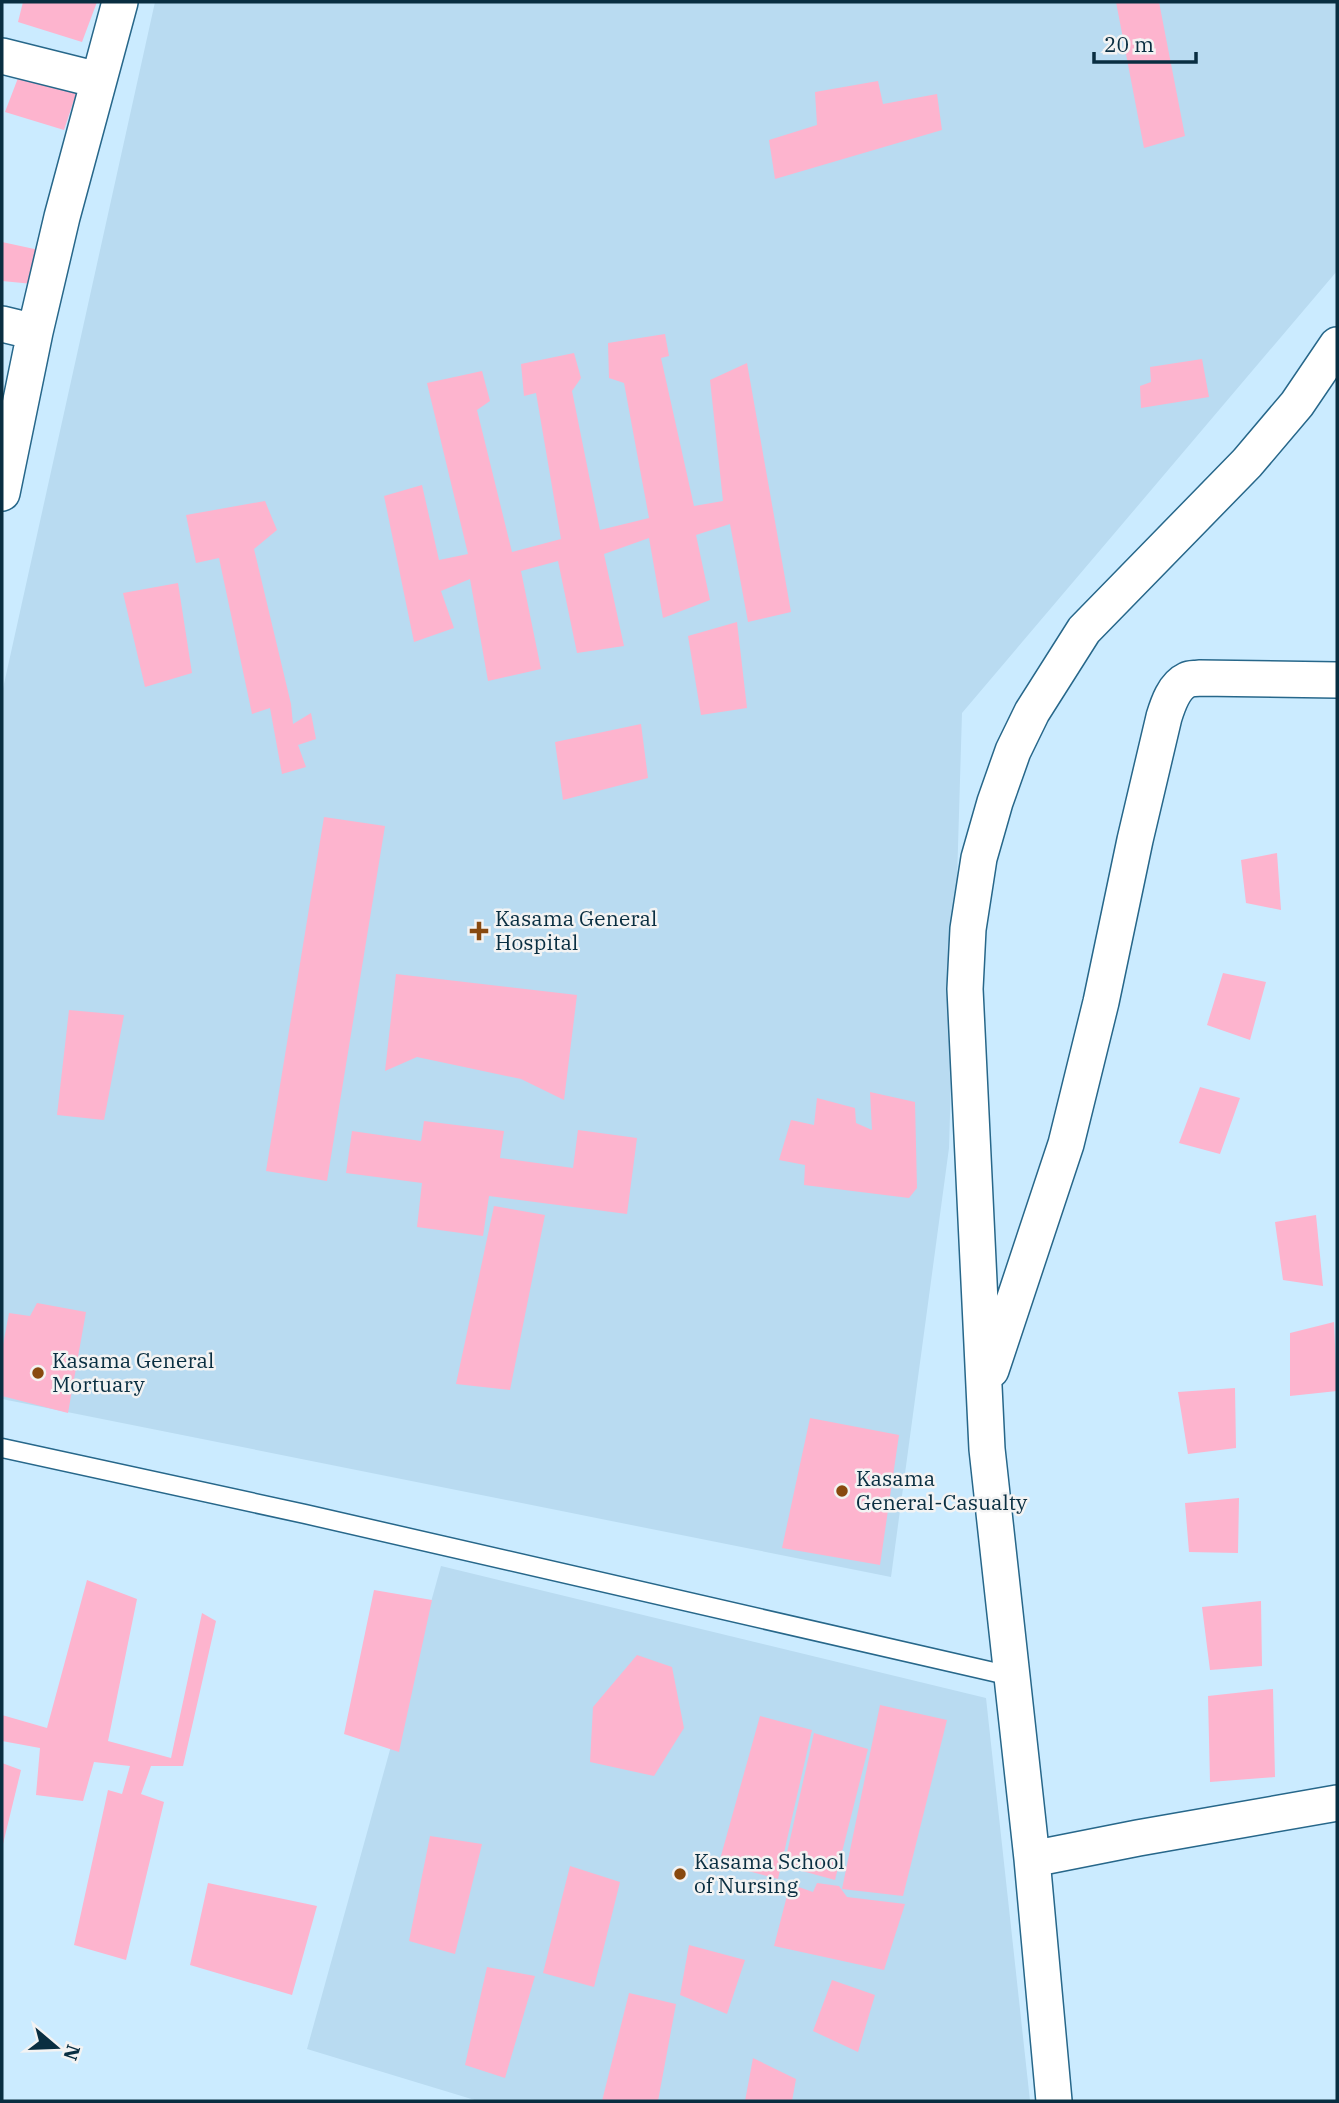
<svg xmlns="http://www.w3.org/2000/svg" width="1339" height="2103" font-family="'IBM Plex Serif',serif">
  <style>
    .built { fill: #b9dbf1 }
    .building { fill: #fdb4ce }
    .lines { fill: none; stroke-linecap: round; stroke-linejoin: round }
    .service-casing { stroke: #27678a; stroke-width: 21 }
    .minor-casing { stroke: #27678a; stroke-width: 38 }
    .service { stroke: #fff; stroke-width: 18 }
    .minor { stroke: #fff; stroke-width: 35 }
    .poi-dot { fill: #88490f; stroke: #f3f3f3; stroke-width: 2.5 }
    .labels { text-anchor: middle; stroke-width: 5; stroke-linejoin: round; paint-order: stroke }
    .poi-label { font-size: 21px; fill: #092e41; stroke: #f3f3f3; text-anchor: start }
  </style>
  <rect width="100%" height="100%" fill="#cbebff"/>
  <path class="built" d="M155,2H1337V271L962,713L949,1148L891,1577L2,1399V693Z
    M441,1566L986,1698L1030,2101H478L307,2049Z"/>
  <path class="building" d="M23,2H97L82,42L18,22Z
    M1116,2H1159L1185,136L1144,148Z
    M18,78L77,91L64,130L5,112Z
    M878,81L883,104L937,94L942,130L775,179L769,140L817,125L815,92Z
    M2,242L39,250L33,284L2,281Z
    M665,334L669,356L661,358L694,506L723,501L710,380L747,363L791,612L748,622L730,524L696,535L710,600L663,618L649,538L604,554L624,646L577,653L558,561L521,571L541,669L488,681L470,579L441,591L454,628L414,642L384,496L422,485L439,560L468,554L427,383L482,371L490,401L477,410L512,552L561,539L536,393L524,396L521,364L574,353L581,378L572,391L600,530L649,518L624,383L609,378L608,343Z
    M1202,359L1209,397L1141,408L1140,386L1151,382L1150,367Z
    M265,501L277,530L254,549L291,704L293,724L311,713L316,739L298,745L306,767L282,774L270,708L252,714L219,558L196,563L186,515Z
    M178,583L192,673L145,687L123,593Z
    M737,622L747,708L701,715L688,636Z
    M641,724L648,778L563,800L555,742Z
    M324,817L385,826L327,1181L266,1171Z
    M1277,853L1281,910L1246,903L1241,860Z
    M1223,973L1266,982L1250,1040L1207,1025Z
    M396,974L577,995L564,1100L521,1079L417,1057L385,1071Z
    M69,1010L124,1015L104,1120L57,1115Z
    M1200,1087L1240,1098L1220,1154L1179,1143Z
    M870,1092L915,1102L917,1188L909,1198L804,1185L805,1165L779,1160L791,1120L814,1125L817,1098L855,1108L856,1123L872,1130Z
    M424,1121L504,1131L500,1158L573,1168L578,1130L637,1138L627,1214L489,1196L483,1236L417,1227L422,1183L346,1173L352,1131L421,1141Z
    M494,1206L545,1215L510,1390L456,1384Z
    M1316,1215L1323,1286L1283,1280L1275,1222Z
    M37,1303L86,1312L68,1413L2,1396V1350L9,1313L30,1316Z
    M1334,1322L1337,1391L1290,1396V1333Z
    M1235,1388L1236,1448L1188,1454L1178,1392Z
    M810,1418L899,1435L880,1565L782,1548Z
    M1239,1498L1238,1553L1189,1552L1185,1503Z
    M87,1580L137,1599L108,1741L171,1758L202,1613L216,1621L183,1766H151L141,1794L164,1802L126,1960L74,1945L108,1790L122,1794L130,1766L94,1762L83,1801L36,1795L40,1748L2,1741V1715L47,1728Z
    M374,1590L432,1600L399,1752L344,1734Z
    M1261,1601L1262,1666L1210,1670L1202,1607Z
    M637,1655L672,1667L684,1728L654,1776L590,1762L593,1707Z
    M1273,1689L1275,1777L1210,1782L1208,1696Z
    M880,1705L947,1720L903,1896L842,1889Z
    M760,1716L812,1730L778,1879L719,1863Z
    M814,1733L868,1749L835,1880L784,1866Z
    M2,1763L21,1770L3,1844H2Z
    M430,1836L482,1844L455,1954L409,1941Z
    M570,1866L620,1882L594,1987L543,1973Z
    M208,1883L317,1906L292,1995L190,1965Z
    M817,1883L839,1886L847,1897L905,1904L884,1970L774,1946L790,1884L813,1892Z
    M689,1945L745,1960L727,2014L680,1995Z
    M487,1967L535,1976L505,2078L465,2065Z
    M832,1980L875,1995L858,2052L813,2031Z
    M629,1993L676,2004L658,2101H602Z
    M753,2058L796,2079L792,2101H745Z"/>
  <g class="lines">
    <defs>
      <path id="service" d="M2,1448L305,1514L1011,1676"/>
      <path id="minor" d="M2,56L98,80
        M2,324L35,332
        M2,493L35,332L62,217L120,2
        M991,1370L1066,1144L1101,1002L1135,840L1164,717C1168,704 1174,686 1187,680C1191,678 1195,679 1199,678L1337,680
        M1032,1859L1138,1838L1337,1803
        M1054,2101L1032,1859L987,1449L965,989L968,929L979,858L995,802L1013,751L1032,712L1084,630L1247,463L1297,404L1337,345"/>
    </defs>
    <use href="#service" class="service-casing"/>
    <use href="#minor" class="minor-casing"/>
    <use href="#service" class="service"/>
    <use href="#minor" class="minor"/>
  </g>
  <g class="poi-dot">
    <path d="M475.5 920.5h7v7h7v7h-7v7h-7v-7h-7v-7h7z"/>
    <circle cx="38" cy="1373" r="7"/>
    <circle cx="842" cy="1491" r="7"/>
    <circle cx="680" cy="1874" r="7"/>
  </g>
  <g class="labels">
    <g class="poi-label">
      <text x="495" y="926">Kasama General<tspan x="495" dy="24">Hospital</tspan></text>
      <text x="52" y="1368">Kasama General<tspan x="52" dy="24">Mortuary</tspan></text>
      <text x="856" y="1486">Kasama<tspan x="856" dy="24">General-Casualty</tspan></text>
      <text x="694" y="1869">Kasama School<tspan x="694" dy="24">of Nursing</tspan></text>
    </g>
  </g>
  <rect width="1339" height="2103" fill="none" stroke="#092e41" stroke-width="7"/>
  <g transform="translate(56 2047) rotate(109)" stroke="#f3f3f3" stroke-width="5" paint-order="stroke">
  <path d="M0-5L12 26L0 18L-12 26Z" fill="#092e41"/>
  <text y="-10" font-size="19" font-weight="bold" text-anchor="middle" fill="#092e41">N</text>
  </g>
  <path d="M1094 52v10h102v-10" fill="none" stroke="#092e41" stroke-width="3.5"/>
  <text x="1104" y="52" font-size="21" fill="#092e41" stroke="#f3f3f3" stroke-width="5" paint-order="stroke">20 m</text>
</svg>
